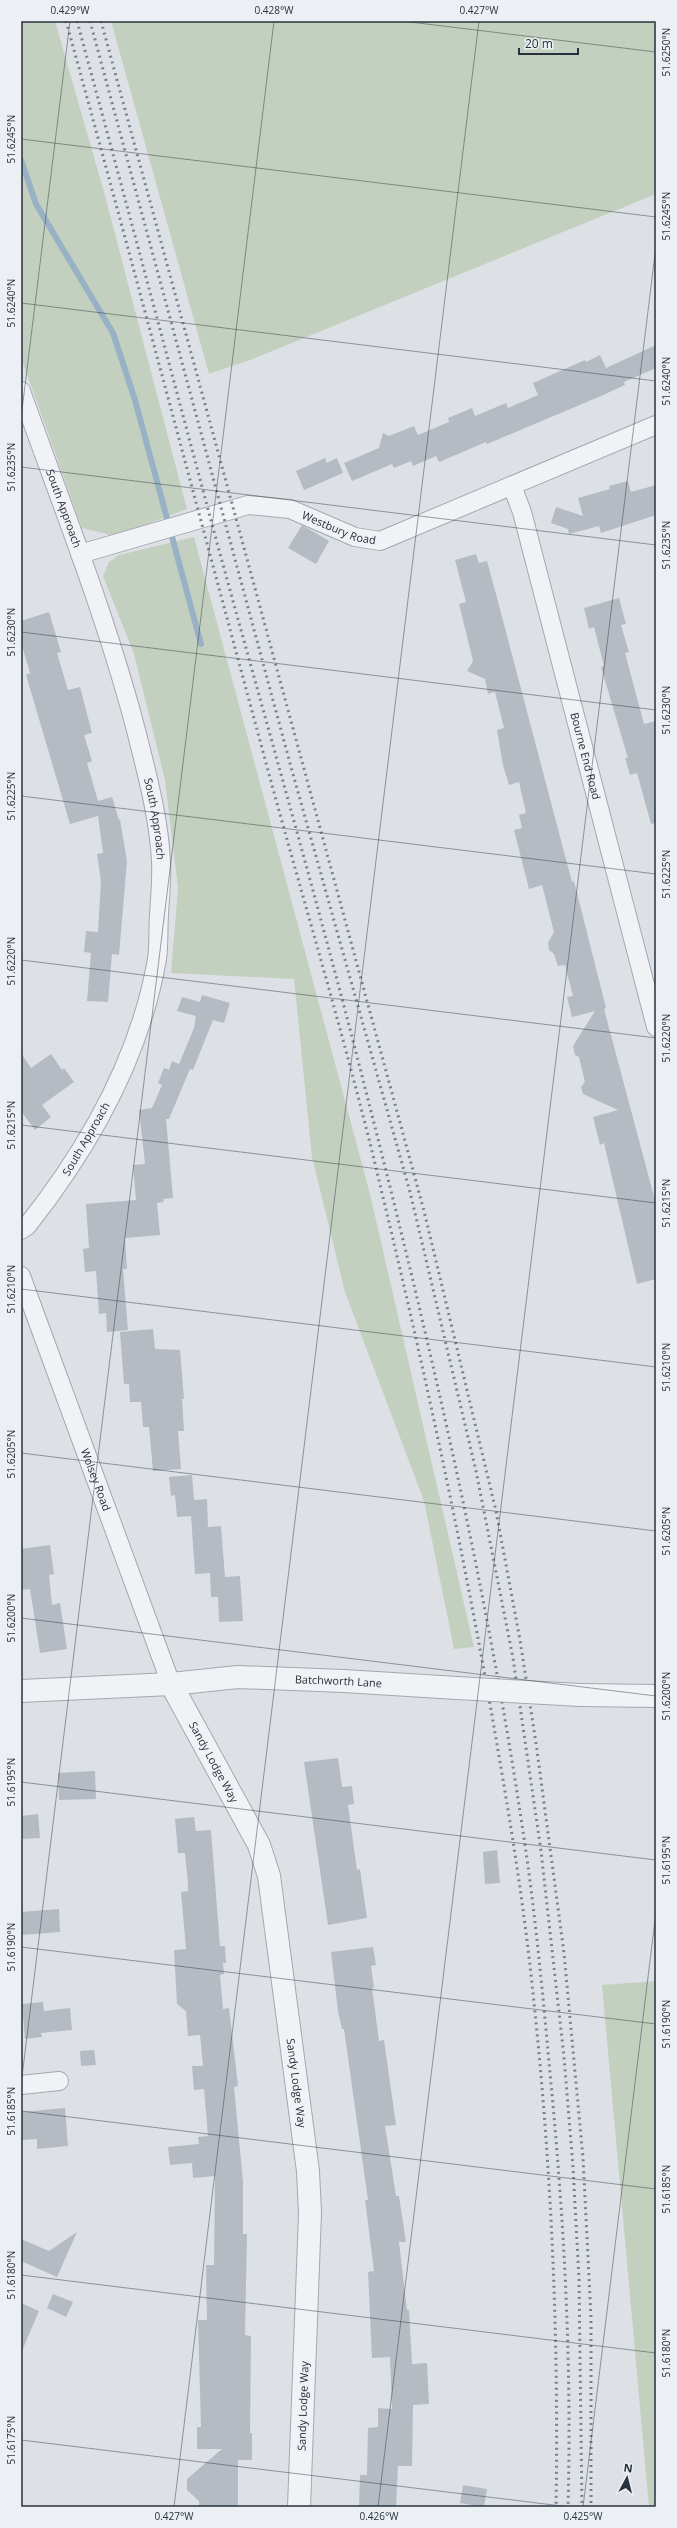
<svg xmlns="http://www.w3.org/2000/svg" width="677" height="2528" font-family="'Open Sans',sans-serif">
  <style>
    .green { fill: #c4d0bf }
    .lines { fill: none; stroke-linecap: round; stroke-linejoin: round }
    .stream { stroke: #99b1c5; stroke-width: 6 }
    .building { fill: #b5bbc3 }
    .minor-casing { stroke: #a3a8b0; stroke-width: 20 }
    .tertiary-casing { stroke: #a3a8b0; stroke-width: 24 }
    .minor { stroke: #f0f2f5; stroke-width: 18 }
    .tertiary { stroke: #f0f2f5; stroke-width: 22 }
    .rail { stroke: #77828f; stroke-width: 3; stroke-dasharray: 2 4; stroke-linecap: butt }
    .tertiary-bridge-casing { stroke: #a3a8b0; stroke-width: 24; stroke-linecap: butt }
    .tertiary-bridge { stroke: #f0f2f5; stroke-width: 22 }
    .ticks { fill: none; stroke: #27303c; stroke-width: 1; stroke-opacity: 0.45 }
    .labels { text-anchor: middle; stroke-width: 3.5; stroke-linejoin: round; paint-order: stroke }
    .street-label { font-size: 11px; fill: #27303c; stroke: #ecf0f4 }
    .neatline { fill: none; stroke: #27303c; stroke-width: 1.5 }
    .ticks-label { font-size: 10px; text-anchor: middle; fill: #27303c }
  </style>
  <rect width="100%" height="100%" fill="#dde1e6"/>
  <path class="green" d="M21,21H55L104,192L187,509L115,536L82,528L21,358Z
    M111,21H656V194L253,359L209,374Z
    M194,537L370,1194L474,1647L454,1649L424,1501L345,1292L312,1157L294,979L171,973L178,888L165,780L134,654L103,576L109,562L119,555Z
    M656,1981V2507H649L602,1985Z"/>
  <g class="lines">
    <path class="stream" d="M21,160L36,204L113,333L135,400L201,644"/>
  </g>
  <path class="building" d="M656,345V368L624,382L625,385L601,396L487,444L486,442L439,462L436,456L413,466L411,461L394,468L392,464L352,481L344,463L379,448L383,433L389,436L414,426L418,435L449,422L448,418L472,408L475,416L506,403L508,408L538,395L533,383L585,360L586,362L600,355L606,368Z
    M325,458L327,463L337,458L343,473L304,490L296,471Z
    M628,481L631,492L656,485V515L601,533L599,526L569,534L568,529L551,523L556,507L583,516L578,498L610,489L609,486Z
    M302,525L329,541L316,564L288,548Z
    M476,554L479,563L487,561L496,594L572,882L574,881L606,1008L604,1009L656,1204V1279L637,1284L604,1143L600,1145L593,1117L618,1110L583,1094L581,1087L585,1082L579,1057L575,1055L573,1046L595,1011L572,1017L567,997L573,996L565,965L558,966L554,954L549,950L548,943L554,932L542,885L529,889L514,830L522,828L519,815L526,813L519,782L509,785L503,765L497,730L504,728L495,692L488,694L485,679L467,671L473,661L459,604L466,602L455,560Z
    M619,598L626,624L621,625L629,652L625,653L644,724L656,721V823L651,824L637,773L630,775L625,758H628L601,667L604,666L594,627L589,629L584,608Z
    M49,612L61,652L57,653L68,690L80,687L85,706L92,733L84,735L92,761L87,763L98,801L112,797L119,820H120L127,861L119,955L112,954L108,1002L87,1001L91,953L84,952L86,931L98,932L101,881L97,854L103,853L98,816L70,824L26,675L30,673L21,642V621Z
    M202,995L230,1003L224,1023L213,1020L193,1070L190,1069L169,1119H166L173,1198L163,1199L164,1202L157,1203L160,1235L125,1238L127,1269H123L128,1330L107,1332L106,1313L99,1314L96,1271L85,1272L83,1249L89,1248L86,1204L136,1200L133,1165L145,1164L139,1110L152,1108L162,1085L158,1083L164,1068L169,1070L172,1061L179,1064L194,1028L196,1016L177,1011L182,997L200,1002Z
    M21,1053L31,1068L51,1054L62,1070L64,1068L74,1082L42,1105L51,1117L35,1130L21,1111Z
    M153,1329L155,1349L180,1350L184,1399H182L184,1431H178L181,1469L153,1471L149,1427H143L141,1402H130L129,1384H124L120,1332Z
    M192,1475L194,1500L207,1499L208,1527L221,1526L225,1577L240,1576L243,1621L219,1622L218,1597H211L210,1573L195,1574L191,1516L177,1517L175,1495L171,1496L169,1477Z
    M50,1545L54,1574L49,1575L52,1605L60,1603L67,1649L40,1653L30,1589L21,1590V1549Z
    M338,1758L342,1787L352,1786L354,1804L348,1805L357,1870L360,1869L367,1918L328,1925L304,1762Z
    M95,1771L96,1799L59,1800L58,1773Z
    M38,1814L40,1838L21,1839V1816Z
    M194,1817L196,1831L211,1830L220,1946H225L226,1963H223L224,1974L220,1975L223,2009L229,2008L238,2086L234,2087L243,2182V2234H247L245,2335L251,2336L250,2433H252V2460H238V2507H199V2501L187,2490V2479L222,2449H197V2427H201L198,2320H207L206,2265H214L215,2176L193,2178L192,2163L170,2165L168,2147L199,2144L198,2137L208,2136L204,2089L194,2090L192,2066H203L200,2035L188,2036L186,2011L177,2004L174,1950L186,1949L181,1892L188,1891V1884L185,1853H178L175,1819Z
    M497,1850L500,1883L485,1884L483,1852Z
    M59,1909L60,1932L21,1935V1912Z
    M373,1947L376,1965L371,1966L374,1988H372L379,2041L384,2040L396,2125L385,2126L396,2196H399L406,2242H399L407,2310H409L412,2364L427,2363L429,2404L413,2405L412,2466H398L396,2507H359L360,2475H367L368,2428L378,2427V2408L392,2409L390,2357L372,2358L368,2272L374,2271L365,2200H368L344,2029H342L338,2011L331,1952Z
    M43,2002L44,2011L70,2008L72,2030L41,2033L42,2037L25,2039L22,2004Z
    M94,2050L96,2065L81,2066L80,2051Z
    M65,2108L68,2146L37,2149V2139L21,2140V2112Z
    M77,2232L57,2277L21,2261V2239L49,2251Z
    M53,2294L73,2302L66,2317L47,2308Z
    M21,2303L39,2311L21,2353Z
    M463,2485L487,2489L484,2507L460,2503Z"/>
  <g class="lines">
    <defs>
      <g id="minor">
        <path id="s1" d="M21,391C62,506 108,620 138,738C148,778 159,820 161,861C162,879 160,897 159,915C158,929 159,945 157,959C140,1057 88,1149 27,1226L21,1230"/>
        <path id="s2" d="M512,486L522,512L656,1027"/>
        <path id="s3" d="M80,554L248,505L290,509L355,537L380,541L656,425"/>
        <path id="s4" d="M21,1276L171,1684"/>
        <path d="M21,2085L59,2081"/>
      </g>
      <g id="tertiary">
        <path id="s5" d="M171,1684L259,1845L269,1876L308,2171L310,2213L299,2507"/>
        <path id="s6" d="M21,1691L171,1684L238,1677L344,1681L457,1688"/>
        <path d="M580,1695L656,1696"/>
      </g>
    </defs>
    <use href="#minor" class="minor-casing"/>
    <use href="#tertiary" class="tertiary-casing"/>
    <use href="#minor" class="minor"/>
    <use href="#tertiary" class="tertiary"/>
    <path class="rail" d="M66,21C135,271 201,523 269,774C307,914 349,1052 382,1193C427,1380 467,1567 499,1756C512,1832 524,1908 532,1984C551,2158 559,2332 556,2507
      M77,21C124,194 170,367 216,539C261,704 308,868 351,1033C420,1301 485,1570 525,1845C536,1920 543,1997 550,2073C564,2217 572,2362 568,2507
      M90,21L291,767L410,1192L476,1471L513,1658L541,1851L564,2057L573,2167L579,2279L582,2507
      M101,21L424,1211L496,1511L520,1640L536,1743L564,1953L583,2158L591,2317V2507"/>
    <defs>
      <path id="tertiary-bridge" d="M457,1688L580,1695"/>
    </defs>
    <use href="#tertiary-bridge" class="tertiary-bridge-casing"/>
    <use href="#tertiary-bridge" class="tertiary-bridge"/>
  </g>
  <path class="ticks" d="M402,21L656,52M21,139L656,217M21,303L656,381M21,418L70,21M21,467L656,545M21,632L656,710M21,796L656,874M21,960L656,1038M21,1125L656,1203M21,1289L656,1367M21,1453L656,1531M21,1618L656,1696M21,1782L656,1860M21,1947L656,2024M21,2085L274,21M21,2111L656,2189M21,2275L656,2353M21,2440L570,2507M174,2507L479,21M378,2507L656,246M583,2507L656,1912"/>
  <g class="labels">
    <g class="street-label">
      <text dy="4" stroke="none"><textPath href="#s1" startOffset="125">South Approach</textPath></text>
      <text dy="4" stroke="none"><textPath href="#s3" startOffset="270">Westbury Road</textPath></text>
      <text dy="4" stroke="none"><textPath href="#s2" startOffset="280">Bourne End Road</textPath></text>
      <text dy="4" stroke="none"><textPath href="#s1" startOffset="449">South Approach</textPath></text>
      <text transform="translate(86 1139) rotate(-60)" y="4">South Approach</text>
      <text dy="4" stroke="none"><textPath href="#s4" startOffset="217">Wolsey Road</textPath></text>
      <text dy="4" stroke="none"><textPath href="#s6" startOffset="318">Batchworth Lane</textPath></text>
      <text dy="4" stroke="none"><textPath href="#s5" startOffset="89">Sandy Lodge Way</textPath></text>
      <text dy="4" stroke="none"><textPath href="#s5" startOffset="425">Sandy Lodge Way</textPath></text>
      <text transform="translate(303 2406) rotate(-88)" y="4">Sandy Lodge Way</text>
    </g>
  </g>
  <rect width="677" height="2528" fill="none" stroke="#ecf0f4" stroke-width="44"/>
  <g transform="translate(627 2478) rotate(7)" stroke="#ecf0f4" stroke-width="3" paint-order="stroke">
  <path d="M0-3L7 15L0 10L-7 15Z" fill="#27303c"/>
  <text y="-6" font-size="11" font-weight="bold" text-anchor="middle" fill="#27303c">N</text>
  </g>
  <path d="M519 48v6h59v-6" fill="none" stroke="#27303c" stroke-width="2"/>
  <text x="525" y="48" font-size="12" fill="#27303c" stroke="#ecf0f4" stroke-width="3" paint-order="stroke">20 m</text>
  <rect x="22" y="22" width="633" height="2484" class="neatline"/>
  <g class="ticks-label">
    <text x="70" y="14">0.429°W</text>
    <text x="274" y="14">0.428°W</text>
    <text x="479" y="14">0.427°W</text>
    <text transform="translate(666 52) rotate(-90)" y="4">51.6250°N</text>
    <text transform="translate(11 139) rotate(-90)" y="4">51.6245°N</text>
    <text transform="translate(666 216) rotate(-90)" y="4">51.6245°N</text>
    <text transform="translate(11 303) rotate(-90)" y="4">51.6240°N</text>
    <text transform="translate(666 381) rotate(-90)" y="4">51.6240°N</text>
    <text transform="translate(11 467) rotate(-90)" y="4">51.6235°N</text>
    <text transform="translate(666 545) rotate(-90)" y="4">51.6235°N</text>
    <text transform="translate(11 632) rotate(-90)" y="4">51.6230°N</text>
    <text transform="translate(666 710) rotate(-90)" y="4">51.6230°N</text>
    <text transform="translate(11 796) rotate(-90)" y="4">51.6225°N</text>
    <text transform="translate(666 874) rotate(-90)" y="4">51.6225°N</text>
    <text transform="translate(11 961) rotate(-90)" y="4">51.6220°N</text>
    <text transform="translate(666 1038) rotate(-90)" y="4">51.6220°N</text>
    <text transform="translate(11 1125) rotate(-90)" y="4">51.6215°N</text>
    <text transform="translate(666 1203) rotate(-90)" y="4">51.6215°N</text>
    <text transform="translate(11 1289) rotate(-90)" y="4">51.6210°N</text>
    <text transform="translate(666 1367) rotate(-90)" y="4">51.6210°N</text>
    <text transform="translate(11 1454) rotate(-90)" y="4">51.6205°N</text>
    <text transform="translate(666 1531) rotate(-90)" y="4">51.6205°N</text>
    <text transform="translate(11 1618) rotate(-90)" y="4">51.6200°N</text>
    <text transform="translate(666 1696) rotate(-90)" y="4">51.6200°N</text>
    <text transform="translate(11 1782) rotate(-90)" y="4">51.6195°N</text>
    <text transform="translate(666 1860) rotate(-90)" y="4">51.6195°N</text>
    <text transform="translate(11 1947) rotate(-90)" y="4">51.6190°N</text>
    <text transform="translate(666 2024) rotate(-90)" y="4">51.6190°N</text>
    <text transform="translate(11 2111) rotate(-90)" y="4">51.6185°N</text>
    <text transform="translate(666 2189) rotate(-90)" y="4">51.6185°N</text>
    <text transform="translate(11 2275) rotate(-90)" y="4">51.6180°N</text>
    <text transform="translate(666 2353) rotate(-90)" y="4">51.6180°N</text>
    <text transform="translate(11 2440) rotate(-90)" y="4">51.6175°N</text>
    <text x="174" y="2520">0.427°W</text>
    <text x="379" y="2520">0.426°W</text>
    <text x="583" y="2520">0.425°W</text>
  </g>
</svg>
